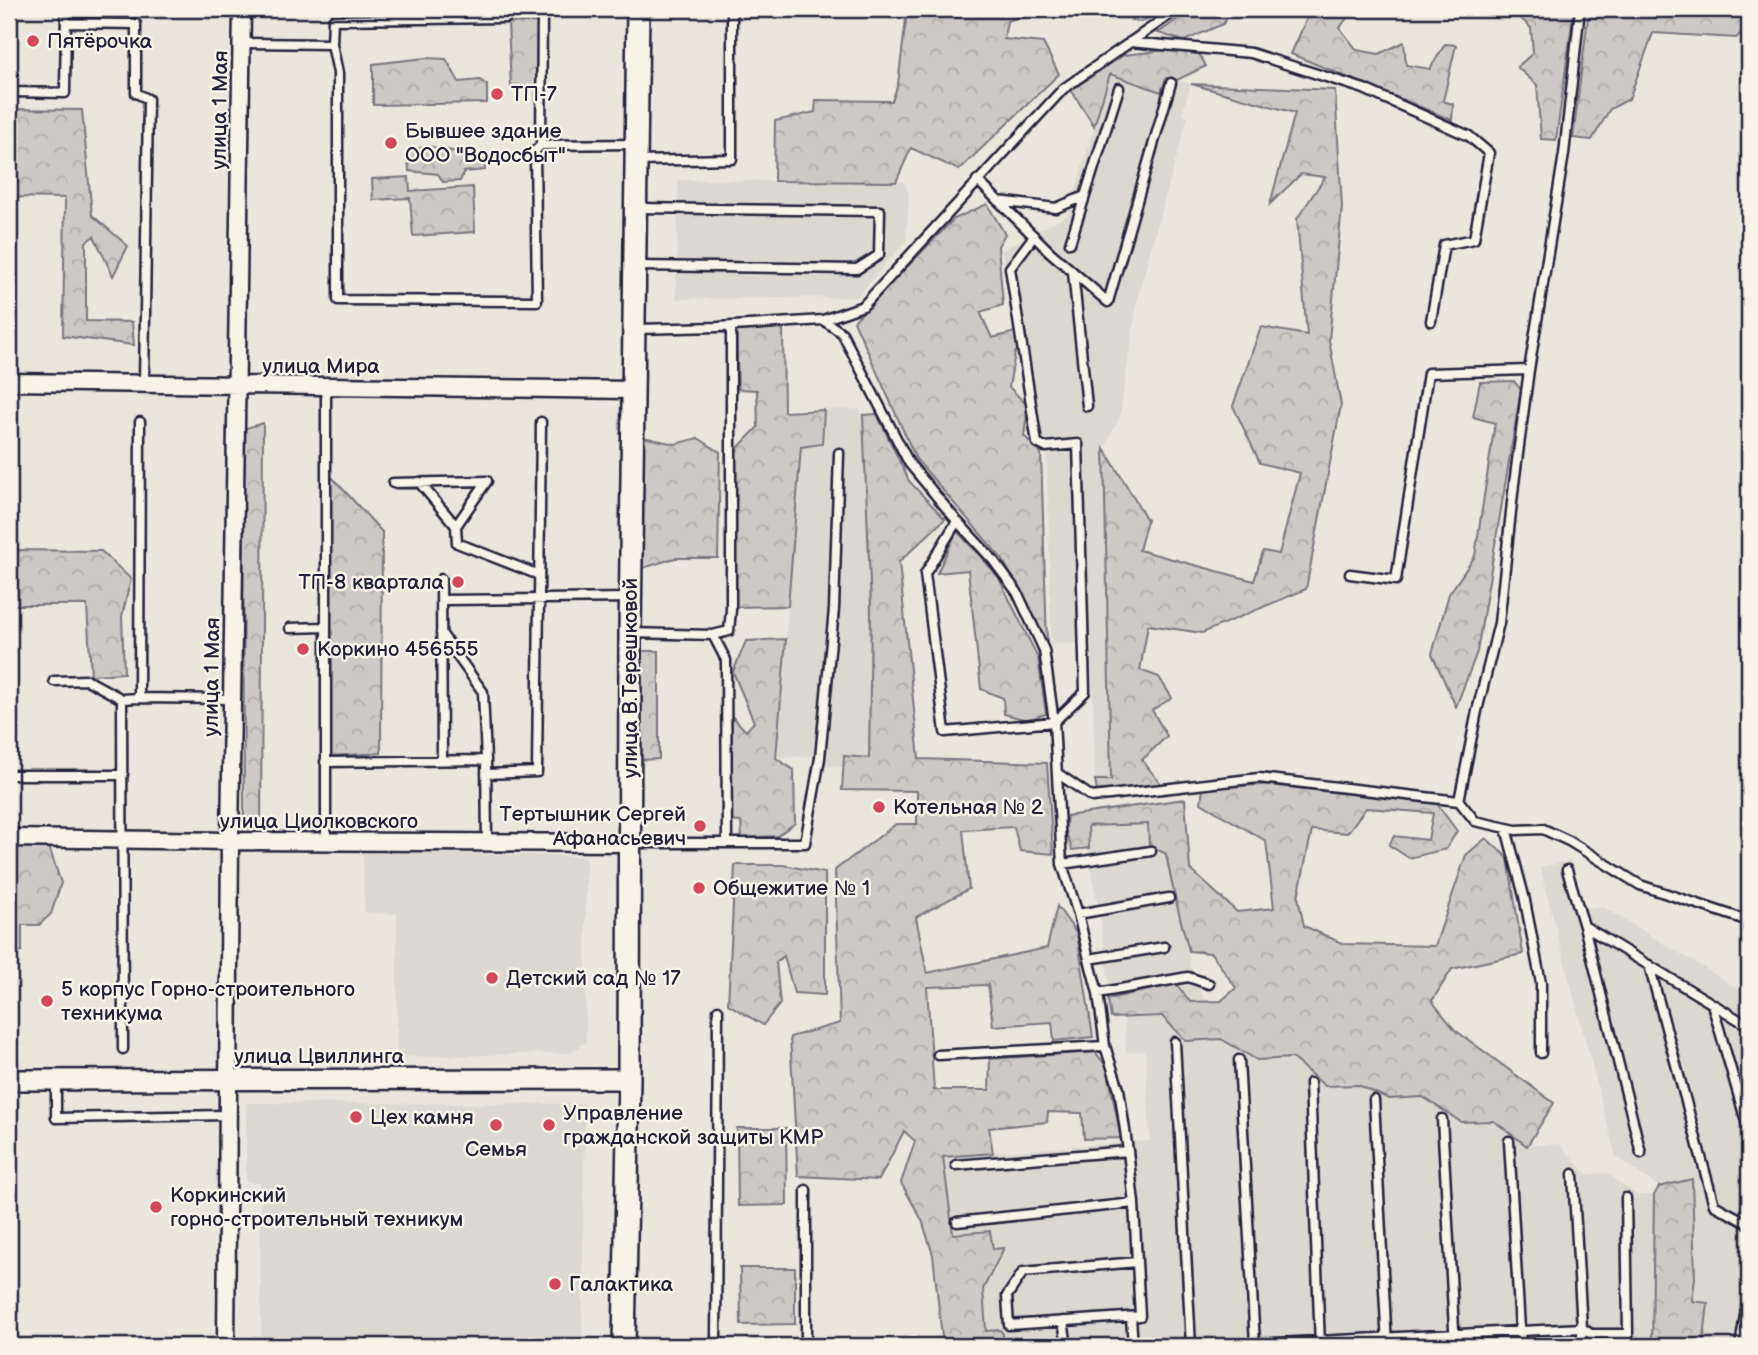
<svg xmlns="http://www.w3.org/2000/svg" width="1758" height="1355" font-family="'Balsamiq Sans',sans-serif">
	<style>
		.built { fill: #dbd8d2 }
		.forest { fill: url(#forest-crowns); stroke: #787680; stroke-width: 2 }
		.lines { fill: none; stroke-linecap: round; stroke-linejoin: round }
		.service-casing { stroke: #22223b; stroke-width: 13 }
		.minor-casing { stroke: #22223b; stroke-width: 21 }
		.tertiary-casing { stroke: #22223b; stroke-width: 24 }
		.secondary-casing { stroke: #22223b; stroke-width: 26 }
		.service { stroke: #f7f3e8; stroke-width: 8 }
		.minor { stroke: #f7f3e8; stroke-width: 16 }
		.tertiary { stroke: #f7f3e8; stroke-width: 19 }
		.secondary { stroke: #f7f3e8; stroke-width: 21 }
		.poi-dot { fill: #d1495b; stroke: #f7f3e8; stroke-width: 2.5 }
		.labels { text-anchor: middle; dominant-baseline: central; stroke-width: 5; stroke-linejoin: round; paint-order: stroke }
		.poi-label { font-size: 21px; fill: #22223b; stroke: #f7f3e8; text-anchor: start }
		.street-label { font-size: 21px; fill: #22223b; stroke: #f7f3e8 }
	</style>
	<defs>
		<pattern id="forest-crowns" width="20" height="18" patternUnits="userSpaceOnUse" patternTransform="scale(1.75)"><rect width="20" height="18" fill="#cdc9c6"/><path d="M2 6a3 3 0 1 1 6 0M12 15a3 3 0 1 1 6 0" fill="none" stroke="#b0acab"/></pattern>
	</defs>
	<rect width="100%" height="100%" fill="#eae6de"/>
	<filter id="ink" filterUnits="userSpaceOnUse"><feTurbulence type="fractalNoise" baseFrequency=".0143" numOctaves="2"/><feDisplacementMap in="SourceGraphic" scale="14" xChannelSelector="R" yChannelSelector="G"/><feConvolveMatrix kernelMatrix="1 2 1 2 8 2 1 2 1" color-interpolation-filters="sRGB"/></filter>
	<g filter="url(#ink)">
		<path class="built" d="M 1021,9 L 1143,9 L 1131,20 L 1023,16 Z
			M 1110,74 L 1162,92 L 1166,77 L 1191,84 L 1182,114 L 1188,116 L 1138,295 L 1120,416 L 1104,449 L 1111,780 L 1095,780 L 1091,643 L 1051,644 L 1047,454 L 1029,438 L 1002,250 L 1068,215 Z
			M 678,180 L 904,182 L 909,193 L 906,241 L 857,297 L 676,299 Z
			M 860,409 L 863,415 L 871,608 L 869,758 L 844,756 L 843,767 L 824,765 L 813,756 L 776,758 L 801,447 L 822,444 L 824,410 Z
			M 1148,824 L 1166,854 L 1191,968 L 1221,1039 L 1257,1060 L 1292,1058 L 1325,1086 L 1357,1085 L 1389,1099 L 1423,1097 L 1461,1122 L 1494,1121 L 1527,1145 L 1559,1144 L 1587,1174 L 1607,1173 L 1636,1195 L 1654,1195 L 1652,1346 L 1004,1346 L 1003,1334 L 986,1332 L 983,1289 L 1003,1248 L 993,1249 L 990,1231 L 953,1235 L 943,1156 L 1150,1141 L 1145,1051 L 1126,1052 L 1124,1018 L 1108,978 L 1100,916 L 1090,867 L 1088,826 Z
			M 363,852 L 586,856 L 586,1042 L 570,1053 L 397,1057 L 397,914 L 364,912 Z
			M 1570,860 L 1585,908 L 1603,907 L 1749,995 L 1749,1346 L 1703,1346 L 1708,1303 L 1692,1301 L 1695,1278 L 1692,1179 L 1659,1187 L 1616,1157 L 1540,868 Z
			M 9,955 L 12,955 L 15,1038 L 9,1038 Z
			M 246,1103 L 585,1104 L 582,1346 L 261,1346 L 260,1183 L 246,1182 Z"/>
		<path class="forest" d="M 897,9 L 1021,9 L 1023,16 L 1007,21 L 1004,39 L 1043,43 L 1059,74 L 959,170 L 911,148 L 896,182 L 774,181 L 775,121 L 815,112 L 816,100 L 892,101 L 898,84 L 907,11 Z
			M 1143,9 L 1164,9 L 1141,22 L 1131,20 Z
			M 1192,9 L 1232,9 L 1223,24 L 1184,41 L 1158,33 Z
			M 1311,9 L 1353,9 L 1340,28 L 1357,50 L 1379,54 L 1404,42 L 1406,65 L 1430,69 L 1445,44 L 1456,45 L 1443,101 L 1453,104 L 1452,120 L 1291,54 Z
			M 1514,9 L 1574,9 L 1556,140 L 1541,139 L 1537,85 L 1517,67 L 1533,53 L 1531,28 L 1514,12 Z
			M 1589,9 L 1749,9 L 1749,26 L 1736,38 L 1653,33 L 1629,99 L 1610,109 L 1592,140 L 1573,138 Z
			M 537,22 L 539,86 L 511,87 L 508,23 Z
			M 1166,50 L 1199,54 L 1206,66 L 1177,80 L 1166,78 L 1161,92 L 1110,74 L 1094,126 L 1071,90 L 1124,55 Z
			M 425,58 L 446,59 L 459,82 L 480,80 L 487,85 L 487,103 L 373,105 L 373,64 Z
			M 1191,84 L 1335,90 L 1342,207 L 1329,340 L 1341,405 L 1306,589 L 1202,633 L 1148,625 L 1140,670 L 1159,677 L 1172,698 L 1152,710 L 1167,736 L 1142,760 L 1161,784 L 1097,791 L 1095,780 L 1111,780 L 1104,448 L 1147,520 L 1139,550 L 1254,581 L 1263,551 L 1279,554 L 1300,473 L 1260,463 L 1233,406 L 1261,327 L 1307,335 L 1297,219 L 1325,177 L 1301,174 L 1270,204 L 1295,113 Z
			M 9,109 L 82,110 L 92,215 L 128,246 L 113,276 L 94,236 L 86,242 L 86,321 L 132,322 L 134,345 L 63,336 L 65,198 L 9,197 Z
			M 427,146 L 467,154 L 484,154 L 485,170 L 464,172 L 460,181 L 443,182 L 438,174 L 409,171 L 408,152 Z
			M 409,177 L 410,191 L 473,187 L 475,232 L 413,236 L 410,198 L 373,200 L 372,179 Z
			M 987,204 L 1005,234 L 998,246 L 1003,305 L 980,312 L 992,338 L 1019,331 L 1027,339 L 1015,353 L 1009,387 L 1028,406 L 1024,436 L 1041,453 L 1047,642 L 1003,560 L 916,459 L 854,321 L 954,219 Z
			M 783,328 L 784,412 L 824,410 L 822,444 L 801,447 L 788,606 L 736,607 L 736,450 L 758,427 L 757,390 L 738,389 L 736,331 Z
			M 1514,381 L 1521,390 L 1477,652 L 1456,707 L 1432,654 L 1449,594 L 1475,556 L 1495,423 L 1473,417 L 1480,382 Z
			M 877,414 L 909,481 L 945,519 L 899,562 L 919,759 L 1047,763 L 1053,854 L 1020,851 L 1014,827 L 963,830 L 969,889 L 916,917 L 927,973 L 1047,948 L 1057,906 L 1077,934 L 1093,1037 L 1054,1041 L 1052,1022 L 993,1026 L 988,985 L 927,987 L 934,1090 L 989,1090 L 990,1059 L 1095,1052 L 1107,1067 L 1121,1138 L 1084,1139 L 1082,1113 L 1048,1112 L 1047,1122 L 989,1128 L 993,1153 L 943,1157 L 953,1234 L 990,1231 L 993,1249 L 1004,1248 L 983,1289 L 986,1331 L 1000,1330 L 1003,1334 L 1004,1346 L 943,1346 L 933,1255 L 922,1220 L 901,1183 L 915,1141 L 904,1131 L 879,1180 L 798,1176 L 790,1037 L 840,1023 L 835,870 L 896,824 L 917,824 L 917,791 L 842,790 L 844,756 L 869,758 L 871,608 L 863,415 Z
			M 263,423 L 261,835 L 244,835 L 243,429 Z
			M 638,436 L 675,444 L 698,438 L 720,452 L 718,558 L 675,558 L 637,570 Z
			M 331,476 L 382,532 L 381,753 L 330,756 Z
			M 957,531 L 998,576 L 1038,658 L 1046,714 L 1027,720 L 1004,714 L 1003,698 L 981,689 L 968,570 L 937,573 Z
			M 9,550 L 101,551 L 131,579 L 122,616 L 124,673 L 91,675 L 87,605 L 9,605 Z
			M 786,639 L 776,758 L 794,770 L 795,823 L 777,836 L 742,838 L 741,822 L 730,821 L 729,713 L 746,731 L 754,722 L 733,672 L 746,641 Z
			M 635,651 L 659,651 L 659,759 L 635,760 Z
			M 1281,784 L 1437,804 L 1457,831 L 1446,849 L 1409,858 L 1389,845 L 1394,836 L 1428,840 L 1433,813 L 1366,808 L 1347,833 L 1312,830 L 1298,897 L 1304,926 L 1344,944 L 1435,946 L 1466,855 L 1486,838 L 1508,858 L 1523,954 L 1452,969 L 1432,1001 L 1455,1030 L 1554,1103 L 1527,1146 L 1494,1121 L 1461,1122 L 1423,1097 L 1389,1099 L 1358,1085 L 1325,1086 L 1292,1058 L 1257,1060 L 1221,1039 L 1186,1041 L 1162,1016 L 1111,1018 L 1108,999 L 1176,984 L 1190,1002 L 1221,1001 L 1236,988 L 1211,953 L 1189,951 C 1180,919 1172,887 1166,854 L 1149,845 L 1148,824 L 1088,826 L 1089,848 L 1072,850 L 1065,830 L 1067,816 L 1185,799 L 1190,869 L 1237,912 L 1274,908 L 1266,841 L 1201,803 L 1203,788 Z
			M 9,843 L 48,844 L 61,883 L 51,914 L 39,925 L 22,925 L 22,951 L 9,955 L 9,906 L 15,904 Z
			M 735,865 L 783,865 L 825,873 L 825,995 L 794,993 L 784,956 L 776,962 L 780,1004 L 763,1025 L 728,1004 Z
			M 737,1128 L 786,1128 L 787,1205 L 738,1206 Z
			M 1692,1179 L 1695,1278 L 1692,1301 L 1708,1303 L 1703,1346 L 1652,1346 L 1654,1195 L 1659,1187 Z
			M 740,1268 L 795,1268 L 795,1324 L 741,1325 Z"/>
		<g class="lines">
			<defs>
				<path id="service" d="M 542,9 L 541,145 L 636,144
					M 66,23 L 136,24 L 136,93 L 148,99 L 144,385
					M 1130,42 L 1251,53 L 1364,89 L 1469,136 L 1489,153 L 1474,239 L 1444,245 L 1431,321
					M 242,43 L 332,44 L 333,20 L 506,18
					M 332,44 L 338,73 L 338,300 L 537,301 L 535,151 L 541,145
					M 9,92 L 65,93 L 66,9
					M 636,161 L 732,159 L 732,9
					M 977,180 L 1050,252 L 1108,302 L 1171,83
					M 998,201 L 1056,208 L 1085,196 L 1119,88
					M 1034,236 L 1010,268 L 1037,443 L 1045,447 L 1078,444 L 1085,692 L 1054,722 L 1062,864 L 1151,851
					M 1070,243 L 1085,196
					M 636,266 L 857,269 L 879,255 L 880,211 L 636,208
					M 1073,272 L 1087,406
					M 823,320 L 863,306 L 1063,89 L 1178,9
					M 637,329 L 718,327 L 823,320 L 842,333 L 909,463 L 957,521 L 925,574 L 945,732 L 1054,722 L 1044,650 L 1017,592 L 993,560 L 957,521
					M 326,387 L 326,842
					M 140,422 L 139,698 L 232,699
					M 419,482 L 456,526
					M 393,483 L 487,481 L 456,526 L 457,543 L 539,575
					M 1350,574 L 1396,580 L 1428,373 L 1529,370
					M 441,579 L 442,760
					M 441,600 L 631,598
					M 290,628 L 325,627
					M 441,633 L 483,692 L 486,760
					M 630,633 L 713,635 L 726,660 L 727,843
					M 713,635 L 729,631 L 731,610 L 731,327
					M 54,681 L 87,680 L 122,699
					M 325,762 L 486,760 L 487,842
					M 1057,773 L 1092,797 L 1259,778 L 1459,801 L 1475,821 L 1516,830 L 1543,829 L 1569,841 L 1640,885 L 1749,921
					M 486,774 L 537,772 L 541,422
					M 9,775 L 123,775
					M 1459,801 L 1477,711 L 1499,623 L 1514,484 L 1529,370 L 1564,154 L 1580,9
					M 1506,828 L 1524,896 L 1541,983 L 1541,1053
					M 632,843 L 805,843 L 820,758 L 834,609 L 839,453
					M 1062,864 L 1078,914 L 1169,898
					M 1567,870 L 1584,926 L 1749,1026
					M 1078,914 L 1089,959 L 1164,947
					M 1584,926 L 1641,1153
					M 1089,959 L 1098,993 L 1188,977 L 1209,984
					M 1649,965 L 1714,1205 L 1749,1224
					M 1712,1004 L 1749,1132
					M 1175,1042 L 1191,1346
					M 123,1049 L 122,699 L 139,698
					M 938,1055 L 1105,1046 L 1098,993
					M 1239,1060 L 1255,1344 L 1582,1328 L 1573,1174
					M 56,1080 L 56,1118 L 228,1115
					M 1310,1083 L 1320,1346
					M 1374,1100 L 1387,1346
					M 1442,1119 L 1455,1346
					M 1509,1141 L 1521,1346
					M 956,1165 L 1128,1151 L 1119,1089 L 1105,1046
					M 806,1190 L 806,1346
					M 1134,1203 L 1137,1262 L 1023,1272 L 1007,1296 L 1009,1325 L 1140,1316 L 1137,1262
					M 957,1222 L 1134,1203 L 1128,1151
					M 1131,1317 L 1133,1346
					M 1063,1321 L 1067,1346
					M 716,1346 L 718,1010
					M 1192,1346 L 1255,1344 L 1255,1346
					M 1582,1346 L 1582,1328 L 1591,1334 L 1628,1334 L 1626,1198
					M 1628,1346 L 1628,1334
					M 1740,1346 L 1749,1290"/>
				<path id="minor" d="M 9,382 L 632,390
					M 9,838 L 230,841 L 629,843
					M 226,1346 L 230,841 L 242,9"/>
				<path id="tertiary" d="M 9,1080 L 629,1079"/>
				<path id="secondary" d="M 624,1346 L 629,1079 L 630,633 L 638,9"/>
			</defs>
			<use href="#service" class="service-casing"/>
			<use href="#minor" class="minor-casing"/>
			<use href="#tertiary" class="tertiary-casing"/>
			<use href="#secondary" class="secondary-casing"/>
			<use href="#service" class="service"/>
			<use href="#minor" class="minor"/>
			<use href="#tertiary" class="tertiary"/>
			<use href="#secondary" class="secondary"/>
		</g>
	</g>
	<g class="poi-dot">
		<circle cx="33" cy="41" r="7"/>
		<circle cx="497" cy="94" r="7"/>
		<circle cx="391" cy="143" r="7"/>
		<circle cx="458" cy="582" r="7"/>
		<circle cx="303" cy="649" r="7"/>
		<circle cx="879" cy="807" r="7"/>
		<circle cx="700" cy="826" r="7"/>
		<circle cx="699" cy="888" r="7"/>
		<circle cx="492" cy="978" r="7"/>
		<circle cx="47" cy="1001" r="7"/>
		<circle cx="356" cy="1117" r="7"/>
		<circle cx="496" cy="1125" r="7"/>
		<circle cx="549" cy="1125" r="7"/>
		<circle cx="156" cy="1207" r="7"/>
		<circle cx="555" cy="1284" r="7"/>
	</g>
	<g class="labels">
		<g class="poi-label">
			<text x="47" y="41">Пятёрочка</text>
			<text x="511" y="94">ТП-7</text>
			<text x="405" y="131">Бывшее здание<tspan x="405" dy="24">ООО "Водосбыт"</tspan></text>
			<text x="444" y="582" text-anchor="end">ТП-8 квартала</text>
			<text x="317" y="649">Коркино 456555</text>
			<text x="893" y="807">Котельная № 2</text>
			<text x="686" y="814" text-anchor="end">Тертышник Сергей<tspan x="686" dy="24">Афанасьевич</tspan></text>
			<text x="713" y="888">Общежитие № 1</text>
			<text x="506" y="978">Детский сад № 17</text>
			<text x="61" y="989">5 корпус Горно-строительного<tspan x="61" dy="24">техникума</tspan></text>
			<text x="563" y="1113">Управление<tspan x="563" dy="24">гражданской защиты КМР</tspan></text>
			<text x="370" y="1117">Цех камня</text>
			<text x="496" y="1149" text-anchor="middle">Семья</text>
			<text x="170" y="1195">Коркинский<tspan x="170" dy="24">горно-строительный техникум</tspan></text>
			<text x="569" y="1284">Галактика</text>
		</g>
		<g class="street-label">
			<text transform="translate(220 110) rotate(-89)">улица 1 Мая</text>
			<text x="321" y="366">улица Мира</text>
			<text transform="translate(212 677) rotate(-89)">улица 1 Мая</text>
			<text transform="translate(630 678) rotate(-90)">улица В.Терешковой</text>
			<text x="319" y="821">улица Циолковского</text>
			<text x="319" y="1056">улица Цвиллинга</text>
		</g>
	</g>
	<rect width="1758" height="1355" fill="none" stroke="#f7f3e8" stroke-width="35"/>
	<rect x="18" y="18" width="1723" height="1320" fill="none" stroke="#22223b" stroke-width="2.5" filter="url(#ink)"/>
</svg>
